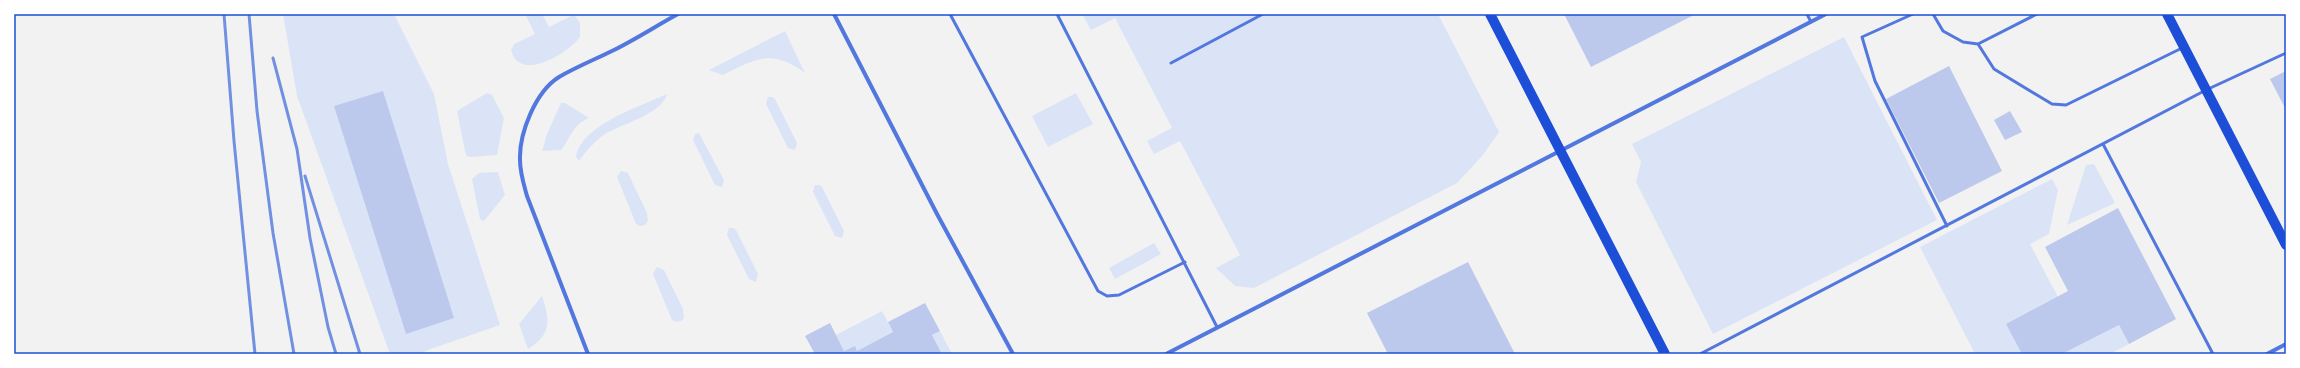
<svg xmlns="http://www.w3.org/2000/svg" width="2300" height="368" font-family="Figtree,sans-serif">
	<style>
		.green { fill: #dbe4f7 }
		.building { fill: #bdc9ec }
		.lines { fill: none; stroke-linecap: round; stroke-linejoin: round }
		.service { stroke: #5277de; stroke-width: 3 }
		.minor { stroke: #5277de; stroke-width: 4 }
		.primary { stroke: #1d4ed8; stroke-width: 10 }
		.rail { stroke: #7290e2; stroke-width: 3 }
		.neatline { fill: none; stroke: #1d4ed8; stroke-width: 1.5 }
	</style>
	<rect width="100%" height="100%" fill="#f2f2f2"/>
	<path class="green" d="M 283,14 L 394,14 L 434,94 L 448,164 L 500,325 L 425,351 L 425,354 L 390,354 L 297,96 Z
		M 525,14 L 542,14 L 549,27 L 571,16 L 575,16 L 580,23 L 580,37 C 568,54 519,83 511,50 L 514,44 L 535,34 Z
		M 1082,14 L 1438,14 L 1499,132 L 1483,155 L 1457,183 L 1254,288 L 1235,286 L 1216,268 L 1240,255 L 1180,141 L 1154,154 L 1147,141 L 1172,128 L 1115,18 L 1091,30 Z
		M 785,31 L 805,73 C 772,49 756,58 723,75 L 709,70 Z
		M 1844,37 L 1937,220 L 1713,334 L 1636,182 L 1641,162 L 1632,144 Z
		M 487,93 L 492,95 L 504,118 L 497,155 L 471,157 L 467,156 L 465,151 L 457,111 Z
		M 1076,93 L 1093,124 L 1048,147 L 1032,116 Z
		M 667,94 C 662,114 622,124 605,134 C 594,142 587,150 579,161 L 576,157 C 581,125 641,106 667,94 Z
		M 768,97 L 772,97 L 775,99 L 797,143 L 795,150 L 788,148 L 766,104 Z
		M 561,103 L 565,103 L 589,118 C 573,124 570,139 561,150 L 542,151 L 547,134 Z
		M 699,133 L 724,180 L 722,187 L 715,185 L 693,140 L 695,134 Z
		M 2094,164 L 2115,203 L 2067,225 L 2086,165 Z
		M 621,171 L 628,173 L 647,213 L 648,221 L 645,225 L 640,226 L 636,224 L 617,177 Z
		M 498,172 L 505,195 L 484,221 L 480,219 L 472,179 L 479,173 Z
		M 2052,179 L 2058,190 L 2049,234 L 2030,244 L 2058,297 L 2022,354 L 1975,354 L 1920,247 Z
		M 815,185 L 819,185 L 822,187 L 844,231 L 842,238 L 835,236 L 813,192 Z
		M 729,228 L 733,228 L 736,230 L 758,274 L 756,282 L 749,279 L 727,235 Z
		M 1154,243 L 1161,254 L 1115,279 L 1109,268 Z
		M 657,267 L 664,270 L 683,309 L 684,318 L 681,321 L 676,322 L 672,320 L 653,274 Z
		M 542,296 C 550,320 552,334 528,349 L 519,324 Z
		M 882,311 L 893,332 L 857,351 L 855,346 L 844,351 L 836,335 Z
		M 2119,325 L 2129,344 L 2110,354 L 2062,354 Z
		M 940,331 L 952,354 L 942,354 L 932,335 Z"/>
	<path class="building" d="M 1564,14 L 1696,14 L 1591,67 Z
		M 1949,66 L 2002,171 L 1939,203 L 1886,99 Z
		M 2286,71 L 2286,110 L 2270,79 Z
		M 383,91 L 454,318 L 406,334 L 334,106 Z
		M 2010,111 L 2022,132 L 2005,140 L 1994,120 Z
		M 2118,208 L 2176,319 L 2129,344 L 2119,325 L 2062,354 L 2022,354 L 2006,324 L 2068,291 L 2045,247 Z
		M 1468,262 L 1515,354 L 1388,354 L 1367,313 Z
		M 925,303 L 940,331 L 932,335 L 942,354 L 815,354 L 805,336 L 830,323 L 844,351 L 855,346 L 857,351 L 893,332 L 888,322 Z"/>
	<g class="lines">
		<path class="service" d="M 950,14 L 1098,291 L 1107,296 L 1119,295 L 1185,262
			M 1057,14 L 1217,327
			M 1807,14 L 1811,22
			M 1913,14 L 1862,37 L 1875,81 L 1947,226
			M 1933,14 L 1943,31 L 1963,42 L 1978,44
			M 2037,14 L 1978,44 L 1994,69 L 2052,104 L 2066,105 L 2182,48
			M 1171,63 L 1263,14
			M 2103,144 L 2213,354
			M 1700,354 L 2206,90 L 2286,53"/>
		<path class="minor" d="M 834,14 L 937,214 L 1013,354
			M 588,354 L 527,196 C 524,185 520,173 520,160 C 519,134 535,92 559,77 C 576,67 596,59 614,50 C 636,39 656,26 678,14
			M 1166,354 L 1826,14
			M 2267,354 L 2286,344"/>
		<path class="primary" d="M 1490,14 L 1665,354
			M 2167,14 L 2286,245"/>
		<path class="rail" d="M 224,14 L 234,141 L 255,354
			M 249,14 L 257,111 L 273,233 L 294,354
			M 273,58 L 297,149 L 310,238 L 328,327 L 336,354
			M 305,176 L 360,354"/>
	</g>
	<rect width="2300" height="368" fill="none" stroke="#ffffff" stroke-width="30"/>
	<rect x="15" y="15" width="2270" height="338" class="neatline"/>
</svg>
